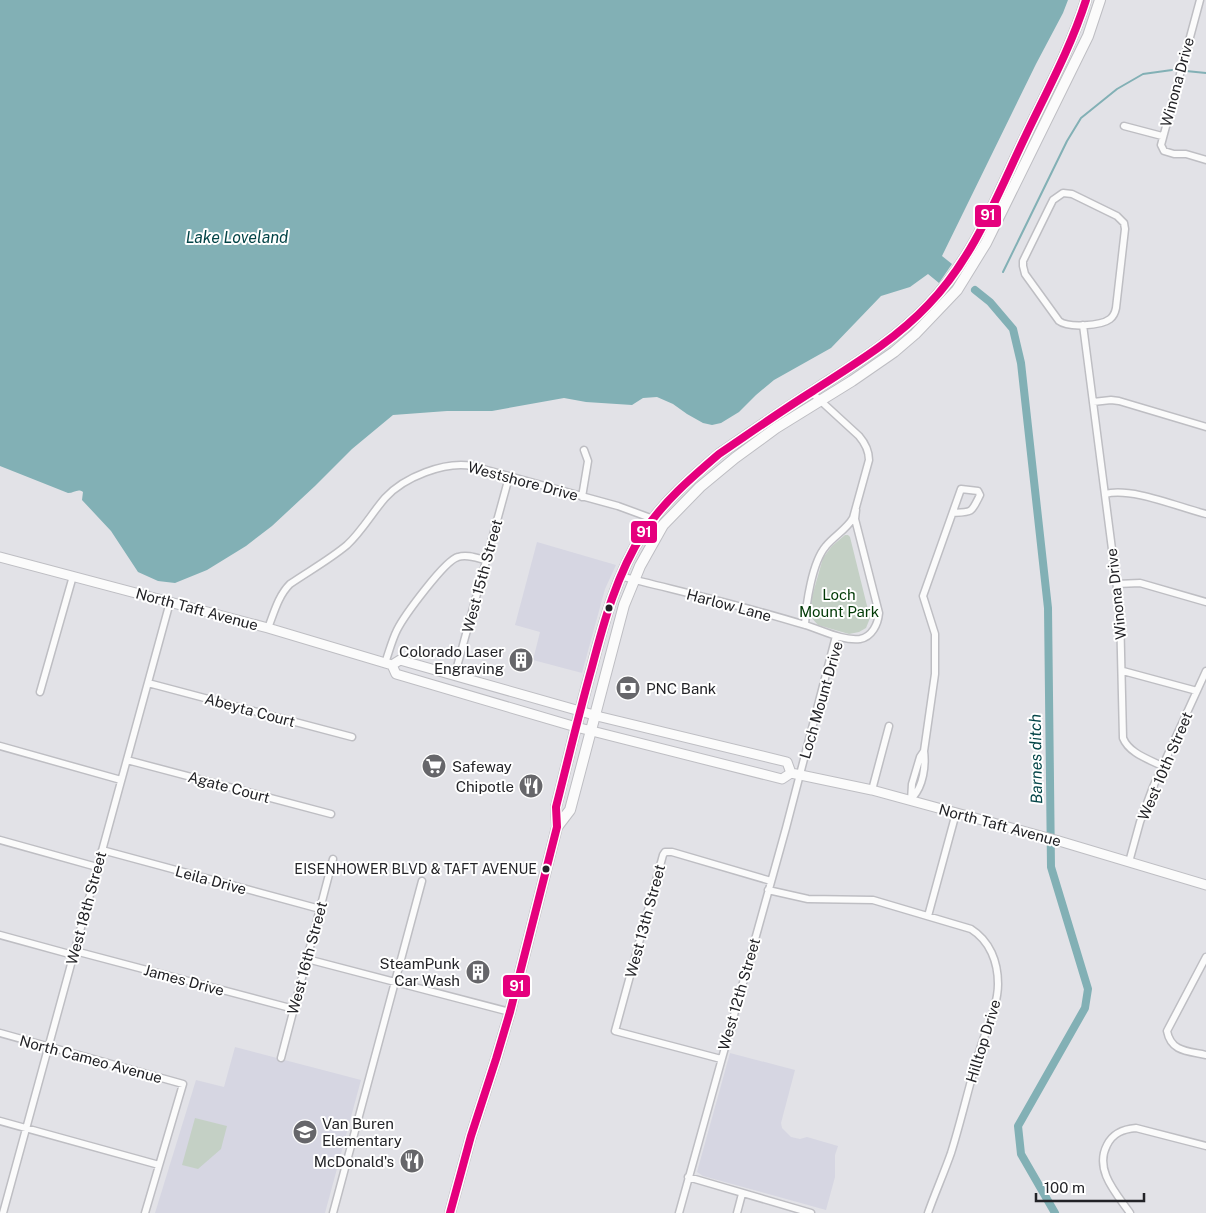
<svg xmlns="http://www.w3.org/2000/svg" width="1206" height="1213" font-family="'Public Sans',sans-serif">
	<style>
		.built { fill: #d6d6e2 }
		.green { fill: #c4d0c5 }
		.water { fill: #82b0b5 }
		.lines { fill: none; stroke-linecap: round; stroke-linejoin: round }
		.stream { stroke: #82b0b5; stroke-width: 2 }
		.canal { stroke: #82b0b5; stroke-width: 8 }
		.minor-casing { stroke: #bebec3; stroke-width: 9 }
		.secondary-casing { stroke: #bebec3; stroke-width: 11 }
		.trunk-casing { stroke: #bebec3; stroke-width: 12 }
		.minor { stroke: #fbfbfb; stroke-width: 6 }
		.secondary { stroke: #fbfbfb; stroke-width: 9 }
		.trunk { stroke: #fbfbfb; stroke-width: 10 }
		.bus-1-casing { stroke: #fff; stroke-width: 11 }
		.bus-1 { stroke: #e5007d; stroke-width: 8 }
		.bus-dot { fill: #232327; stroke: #fff; stroke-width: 2 }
		.labels { text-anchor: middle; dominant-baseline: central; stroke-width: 4; stroke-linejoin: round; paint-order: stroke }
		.bus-label { font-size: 14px; fill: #232327; stroke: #fff; text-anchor: end }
		.street-label { font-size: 15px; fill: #232327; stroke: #fff }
		.park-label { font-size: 15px; fill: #013905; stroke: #fff }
		.poi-label { font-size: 15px; fill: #232327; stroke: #fff; text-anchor: end }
		.water-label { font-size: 16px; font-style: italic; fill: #034447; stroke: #fff }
		.line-badge { stroke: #fff; stroke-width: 2 }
		.badge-label { font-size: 14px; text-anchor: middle; font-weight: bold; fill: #fff }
	</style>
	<rect width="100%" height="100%" fill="#e2e2e7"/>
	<path class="built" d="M 537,542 L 616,565 L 605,589 L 582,673 L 533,660 L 540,632 L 515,625 Z
		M 235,1047 L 361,1080 L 325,1213 L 155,1213 L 196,1080 L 224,1087 Z
		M 730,1053 L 795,1070 L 781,1123 L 782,1128 L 791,1137 L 800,1139 L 807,1137 L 838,1146 L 835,1155 L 835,1177 L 826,1210 L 703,1176 L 697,1172 Z"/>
	<path class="green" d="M 845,535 L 848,535 L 850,537 L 870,618 L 866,628 L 859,632 L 849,634 L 818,625 L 809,615 L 809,607 L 823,558 L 832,546 Z
		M 195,1118 L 227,1126 L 221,1149 L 198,1169 L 182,1165 Z"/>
	<path class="water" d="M 0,0 L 1068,0 L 1063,13 L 1036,64 L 942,256 L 952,264 L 939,283 L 928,274 L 910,287 L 881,296 L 831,348 L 774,380 L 756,395 L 739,412 L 721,423 L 712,425 L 703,423 L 687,414 L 673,404 L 657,397 L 643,398 L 632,405 L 586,402 L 564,398 L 492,411 L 447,411 L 393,415 L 352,449 L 315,486 L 272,526 L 246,546 L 207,570 L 175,583 L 158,581 L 138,572 L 111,531 L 82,500 L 83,492 C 78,488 74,493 68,493 L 0,466 Z"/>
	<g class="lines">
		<path class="stream" d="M 1186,71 L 1206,73
			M 1003,272 L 1067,141 L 1081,118 L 1117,89 L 1143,74 L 1172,70"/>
		<path class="canal" d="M 975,290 L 990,302 L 1013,329 L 1021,363 L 1048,608 L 1051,867 L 1088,989 L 1085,1008 L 1018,1126 L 1021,1154 L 1055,1213"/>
		<defs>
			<path id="minor" d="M 1200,0 L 1161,145 L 1164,151 L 1174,154 L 1186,154 L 1206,160
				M 1124,126 L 1162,136
				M 1063,193 L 1072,194 L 1117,216 L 1124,223 L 1125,229 L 1116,308 C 1115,313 1114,316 1110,319 C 1101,326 1068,328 1059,321 L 1025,274 L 1023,266 L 1023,261 L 1049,208 L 1053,200 Z
				M 1083,325 L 1120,611 L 1123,738 C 1129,753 1148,759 1162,766
				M 1093,402 L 1111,400 L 1119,401 L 1206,427
				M 1105,494 C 1132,487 1178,507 1206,514
				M 582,497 L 588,461 L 584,450
				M 620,576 C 682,592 744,606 805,625 C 822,630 842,641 860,639 C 872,637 878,624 879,613 L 855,519 L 856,510
				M 1117,584 L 1140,583 L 1206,602
				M 805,625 C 806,604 812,562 826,546 C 834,536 847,529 853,518 L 869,460 C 869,451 865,443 859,436 L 811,392
				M 268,628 C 274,613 278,596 290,584 C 309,571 329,560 347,545 C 362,531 372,513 385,498 C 404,477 445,461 472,466 L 618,506 L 656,520
				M 385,663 C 389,652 392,640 397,630 C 404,616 445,560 458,557 C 467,554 477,558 485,560
				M 1123,671 L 1197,691
				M 455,674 L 509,477
				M 148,683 L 352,737
				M 40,692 L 73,576
				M 0,746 L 121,780
				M 924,751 L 935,674 L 935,634 L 923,596 L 961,489 L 978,491 L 980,495 C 971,513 973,512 953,513
				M 127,760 L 331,814
				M 872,790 L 889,726
				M 911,801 L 912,784 L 920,757 L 924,751 C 926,766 923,786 913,797
				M 0,840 L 97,867
				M 102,850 L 320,909
				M 1129,862 L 1140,822 L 1153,787 L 1206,671
				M 768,890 L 808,899 L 873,900 L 971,929 C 990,941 998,962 998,984 C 998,1005 987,1027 981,1046 C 970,1081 962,1118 951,1153 C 944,1173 935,1193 928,1213
				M 928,916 L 956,813
				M 0,935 L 73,955
				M 75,951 L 294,1009
				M 1206,957 L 1167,1031 C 1171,1052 1188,1051 1206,1055
				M 307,959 L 510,1012
				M 0,1033 L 183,1084 L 145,1213
				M 281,1058 L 333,859
				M 721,1059 L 615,1031 L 663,855 L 665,852 L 672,852 L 771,881
				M 0,1121 L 159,1165
				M 688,1177 L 811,1213
				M 3,1213 L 170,602
				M 333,1213 L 422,881
				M 679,1213 L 786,828 L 836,636
				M 737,1213 L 742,1194
				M 1130,1213 C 1116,1193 1094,1170 1107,1145 C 1113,1133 1123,1129 1136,1128 L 1206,1146"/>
			<path id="secondary" d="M 0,557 L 268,628 L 392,665 L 400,660 L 601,717 L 787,762 L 791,773
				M 392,665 L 396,674 L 576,727 L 782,779 L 791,773 L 872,790 L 1059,841 L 1206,885"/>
			<path id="trunk" d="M 557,827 L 570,810 L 624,605 L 640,566 L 663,525 L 700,487 L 735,458 L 776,428 L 852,381 L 894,352 L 915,334 L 957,290 L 986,243 L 1088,36 L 1100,0
				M 450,1213 L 471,1136 L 496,1059 L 510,1012 L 557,827 L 556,807 C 568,760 579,713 592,667 C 604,621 617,574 643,533 C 663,502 691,478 719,454 C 750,433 781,411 813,391 C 853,365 895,340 928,305 C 974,258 998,193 1026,135 C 1047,91 1071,47 1086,0"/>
		</defs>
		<use href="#minor" class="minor-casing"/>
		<use href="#secondary" class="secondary-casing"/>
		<use href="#trunk" class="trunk-casing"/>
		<use href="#minor" class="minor"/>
		<use href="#secondary" class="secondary"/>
		<use href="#trunk" class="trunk"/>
		<defs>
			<path id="bus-1" d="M 450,1213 L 471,1136 L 496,1059 L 510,1012 L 557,827 L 556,807 C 568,760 579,713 592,667 C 604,621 617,574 643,533 C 663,502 691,478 719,454 C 750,433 781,411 813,391 C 853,365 895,340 928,305 C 974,258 998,193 1026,135 C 1047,91 1071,47 1086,0"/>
		</defs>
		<use href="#bus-1" class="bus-1-casing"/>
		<use href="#bus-1" class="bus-1"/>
	</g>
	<defs>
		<symbol id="building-disc" viewBox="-11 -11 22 22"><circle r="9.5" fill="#66666a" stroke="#fff"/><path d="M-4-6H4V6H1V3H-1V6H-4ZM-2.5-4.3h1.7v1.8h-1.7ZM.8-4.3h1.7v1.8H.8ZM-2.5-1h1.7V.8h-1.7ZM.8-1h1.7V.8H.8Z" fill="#fff"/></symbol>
		<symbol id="bank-disc" viewBox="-11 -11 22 22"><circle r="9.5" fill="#66666a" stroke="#fff"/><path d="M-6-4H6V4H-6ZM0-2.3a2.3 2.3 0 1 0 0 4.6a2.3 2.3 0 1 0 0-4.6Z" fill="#fff"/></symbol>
		<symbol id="supermarket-disc" viewBox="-11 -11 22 22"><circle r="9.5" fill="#66666a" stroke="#fff"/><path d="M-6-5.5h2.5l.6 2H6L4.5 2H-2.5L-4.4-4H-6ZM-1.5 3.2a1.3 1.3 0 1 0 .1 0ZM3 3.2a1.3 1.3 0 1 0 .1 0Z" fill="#fff"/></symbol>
		<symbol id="restaurant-disc" viewBox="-11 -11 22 22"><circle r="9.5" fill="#66666a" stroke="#fff"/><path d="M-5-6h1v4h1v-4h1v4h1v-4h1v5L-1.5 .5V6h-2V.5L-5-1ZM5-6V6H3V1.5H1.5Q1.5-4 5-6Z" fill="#fff"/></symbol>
		<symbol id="school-disc" viewBox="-11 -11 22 22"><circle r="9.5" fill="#66666a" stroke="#fff"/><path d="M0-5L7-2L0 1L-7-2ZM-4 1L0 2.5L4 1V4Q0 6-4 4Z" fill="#fff"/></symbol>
	</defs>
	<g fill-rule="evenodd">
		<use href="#building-disc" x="507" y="646" width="28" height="28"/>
		<use href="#bank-disc" x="614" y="674" width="28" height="28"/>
		<use href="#supermarket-disc" x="420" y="752" width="28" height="28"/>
		<use href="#restaurant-disc" x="517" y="772" width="28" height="28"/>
		<use href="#building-disc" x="464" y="958" width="28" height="28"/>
		<use href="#school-disc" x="291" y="1118" width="28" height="28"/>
		<use href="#restaurant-disc" x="398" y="1147" width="28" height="28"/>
	</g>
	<g class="bus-dot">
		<circle cx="609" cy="608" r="4.5"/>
		<circle cx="546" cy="869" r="4.5"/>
	</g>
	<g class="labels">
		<g class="bus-label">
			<text x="537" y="869">EISENHOWER BLVD &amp; TAFT AVENUE</text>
		</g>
		<g class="street-label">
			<text transform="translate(1177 82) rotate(-75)">Winona Drive</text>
			<text transform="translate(523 481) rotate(15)">Westshore Drive</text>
			<text transform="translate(482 576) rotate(-75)">West 15th Street</text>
			<text transform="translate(1116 594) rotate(-96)">Winona Drive</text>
			<text transform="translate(729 605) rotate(15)">Harlow Lane</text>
			<text transform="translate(197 609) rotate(15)">North Taft Avenue</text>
			<text transform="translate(821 700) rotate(-74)">Loch Mount Drive</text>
			<text transform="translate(250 710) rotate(15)">Abeyta Court</text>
			<text transform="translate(1165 766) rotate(-67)">West 10th Street</text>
			<text transform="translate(229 787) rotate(15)">Agate Court</text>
			<text transform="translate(1000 825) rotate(15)">North Taft Avenue</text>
			<text transform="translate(211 880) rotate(15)">Leila Drive</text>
			<text transform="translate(86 908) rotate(-75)">West 18th Street</text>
			<text transform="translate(645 921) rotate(-75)">West 13th Street</text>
			<text transform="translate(307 958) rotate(-75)">West 16th Street</text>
			<text transform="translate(184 980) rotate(15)">James Drive</text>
			<text transform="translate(739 994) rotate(-74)">West 12th Street</text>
			<text transform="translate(983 1041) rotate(-73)">Hilltop Drive</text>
			<text transform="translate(91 1059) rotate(15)">North Cameo Avenue</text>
		</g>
		<g class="park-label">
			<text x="839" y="594">Loch<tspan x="839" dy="17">Mount Park</tspan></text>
		</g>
		<g class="poi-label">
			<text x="504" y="651">Colorado Laser<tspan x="504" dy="17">Engraving</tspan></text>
			<text x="646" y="688" text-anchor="start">PNC Bank</text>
			<text x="452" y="766" text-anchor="start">Safeway</text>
			<text x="514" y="786">Chipotle</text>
			<text x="460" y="963">SteamPunk<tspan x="460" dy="17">Car Wash</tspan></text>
			<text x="322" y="1123" text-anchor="start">Van Buren<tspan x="322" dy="17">Elementary</tspan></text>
			<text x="394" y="1161">McDonald's</text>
		</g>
		<g class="water-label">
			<text x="237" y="237">Lake Loveland</text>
			<text transform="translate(1036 759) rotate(-91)">Barnes ditch</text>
		</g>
	</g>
	<g class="line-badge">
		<rect x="974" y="204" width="28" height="24" rx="5" fill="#e5007d"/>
		<rect x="630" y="520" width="28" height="24" rx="5" fill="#e5007d"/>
		<rect x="502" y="974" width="29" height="24" rx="5" fill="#e5007d"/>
	</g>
	<g class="badge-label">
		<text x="988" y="220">91</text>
		<text x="644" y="537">91</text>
		<text x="517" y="991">91</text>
	</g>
	<path d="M1036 1193v8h108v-8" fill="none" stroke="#232327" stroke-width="2.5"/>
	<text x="1044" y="1193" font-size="15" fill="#232327" stroke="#ffffff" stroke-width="4" paint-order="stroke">100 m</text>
</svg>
